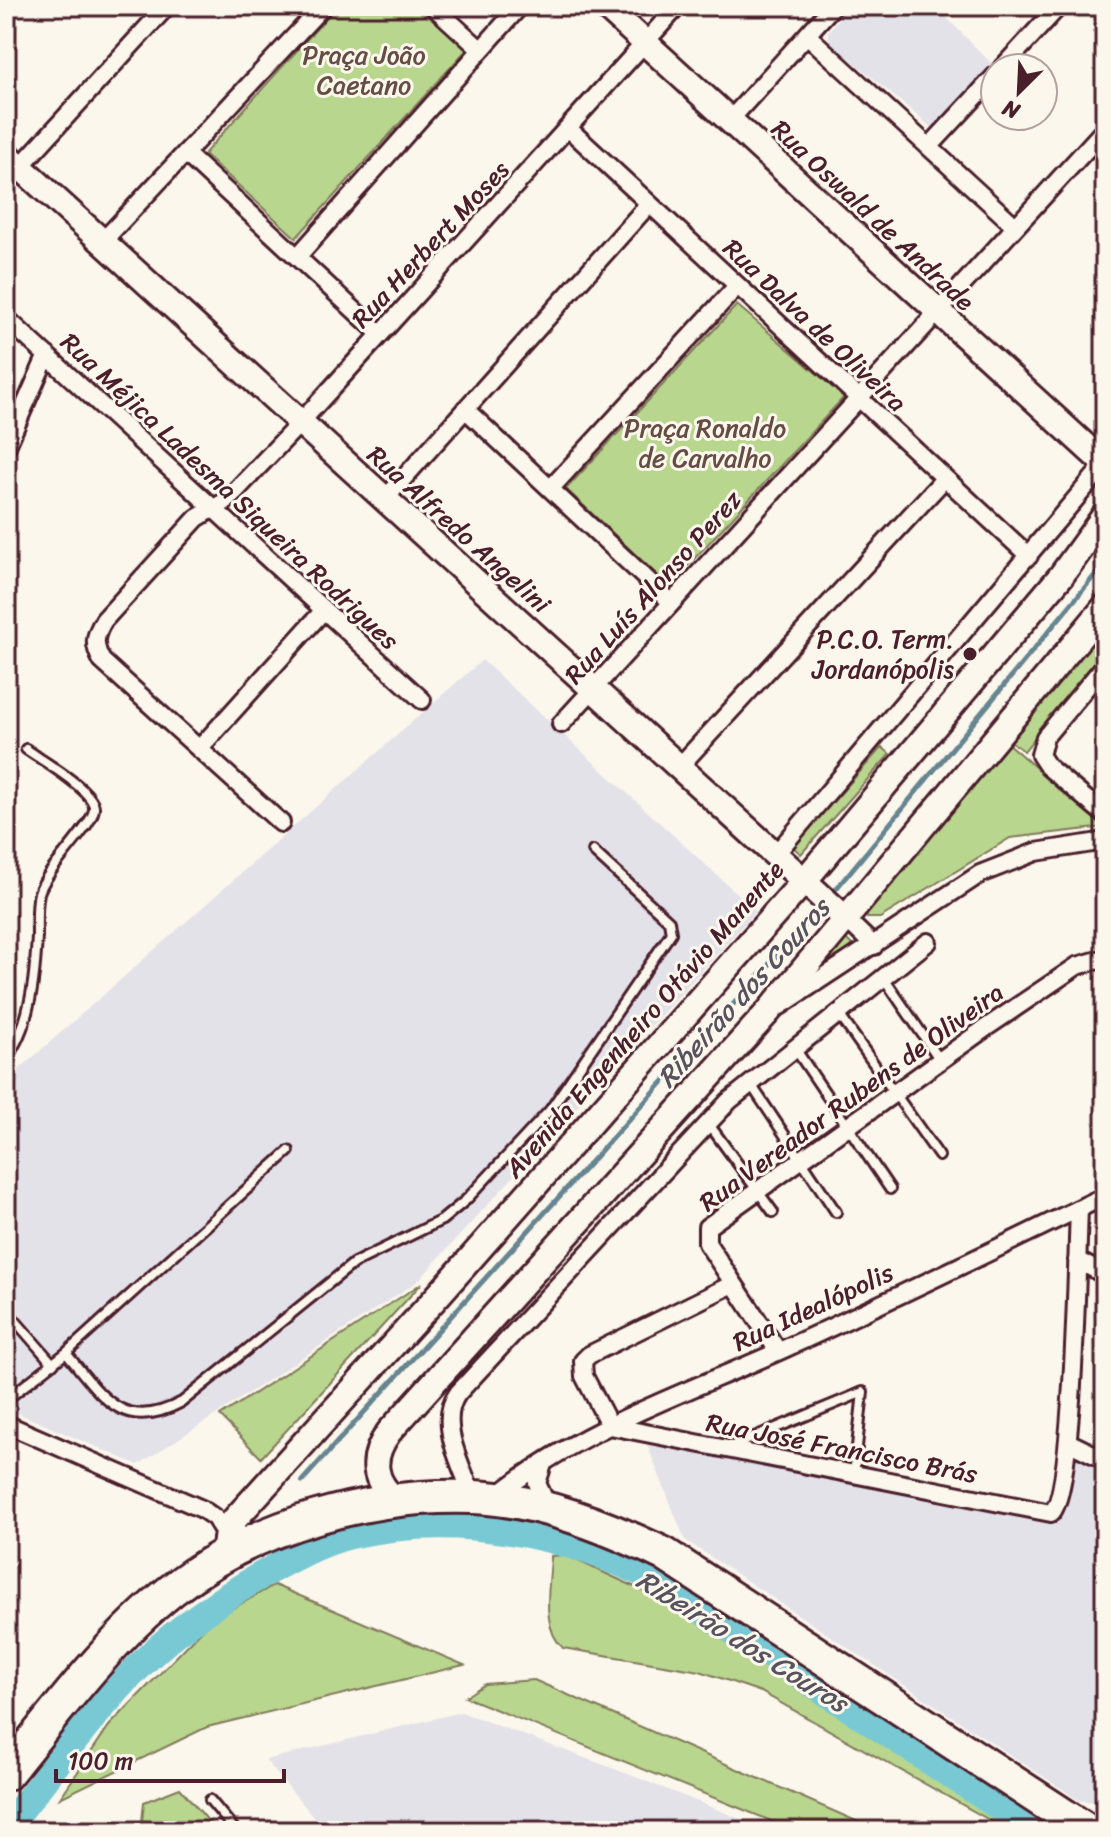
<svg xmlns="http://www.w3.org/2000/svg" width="1111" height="1837" font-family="Sriracha,sans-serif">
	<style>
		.built { fill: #e4e2e9 }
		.green { fill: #b9d68e; stroke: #827a5c; stroke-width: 2 }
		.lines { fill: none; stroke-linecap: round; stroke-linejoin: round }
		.stream { stroke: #668591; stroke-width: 5 }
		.river { stroke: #79c9d5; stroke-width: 28 }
		.lane-casing { stroke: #4a1f2b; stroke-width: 14 }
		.street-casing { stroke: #4a1f2b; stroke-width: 22 }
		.secondary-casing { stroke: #4a1f2b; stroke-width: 30 }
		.highway-casing { stroke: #4a1f2b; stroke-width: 38 }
		.lane { stroke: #fbf7ec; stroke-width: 8 }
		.street { stroke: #fbf7ec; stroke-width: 16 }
		.secondary { stroke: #fbf7ec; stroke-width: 24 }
		.highway { stroke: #fbf7ec; stroke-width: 32 }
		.poi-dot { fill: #4a1f2b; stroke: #fbf7ec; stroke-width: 3 }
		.labels { text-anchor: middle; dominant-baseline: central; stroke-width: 6; stroke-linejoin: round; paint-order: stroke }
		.park-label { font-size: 26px; fill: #664d44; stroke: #fbf7ec }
		.street-label { font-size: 26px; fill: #4a1f2b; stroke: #fbf7ec }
		.poi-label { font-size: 26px; fill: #4a1f2b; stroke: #fbf7ec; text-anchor: end }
		.water-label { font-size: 28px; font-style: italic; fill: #58525e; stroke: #fbf7ec }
	</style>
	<rect width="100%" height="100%" fill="#fbf7ec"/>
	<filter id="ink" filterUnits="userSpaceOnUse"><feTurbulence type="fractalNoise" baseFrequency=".0125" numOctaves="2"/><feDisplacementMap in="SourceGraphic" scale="16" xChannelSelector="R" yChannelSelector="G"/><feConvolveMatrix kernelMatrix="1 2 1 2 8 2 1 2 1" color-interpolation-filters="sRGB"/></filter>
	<g filter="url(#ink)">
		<path class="built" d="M 848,6 L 935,6 L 993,65 L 945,122 L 932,128 L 830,42 L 828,32 Z
			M 482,660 L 756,911 L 418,1281 L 220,1412 L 138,1465 L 6,1408 L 6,1081 Z
			M 644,1437 L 1051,1520 L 1058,1519 L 1066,1511 L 1074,1449 L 1105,1465 L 1105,1802 L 1080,1801 L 685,1540 Z
			M 461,1712 L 628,1774 L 771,1831 L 326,1831 L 265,1760 Z"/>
		<path class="green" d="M 337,6 L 419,6 L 468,48 L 296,238 L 204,154 Z
			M 737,305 L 844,397 L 669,586 L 566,489 Z
			M 1105,620 L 1105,649 L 1024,751 L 1009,740 Z
			M 1007,743 L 1105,827 L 1010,838 L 880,918 L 867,918 L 865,908 Z
			M 882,747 L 890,754 L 801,854 L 793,847 Z
			M 843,936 L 854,947 L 810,975 Z
			M 422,1283 L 261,1458 L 220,1416 Z
			M 565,1555 L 666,1601 L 798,1689 L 1026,1831 L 1009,1831 L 761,1692 L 700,1671 L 563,1648 C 540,1627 550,1586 551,1556 Z
			M 274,1585 L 464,1665 L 207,1727 L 60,1798 L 109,1726 L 211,1621 Z
			M 534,1680 L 879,1831 L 796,1831 L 465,1697 L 485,1684 Z
			M 180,1788 L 217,1831 L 141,1831 L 144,1802 Z"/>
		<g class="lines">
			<path class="stream" d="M 831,895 L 1105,563
				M 302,1481 L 822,906"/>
			<path class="river" d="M 6,1828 C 54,1769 99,1703 154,1652 C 198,1612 293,1549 351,1535 C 453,1512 563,1531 656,1580 L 1036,1831"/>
			<defs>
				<path id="lane" d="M 883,977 L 940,1060
					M 838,1013 L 939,1156
					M 794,1047 L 890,1189
					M 6,1058 C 31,1026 35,975 37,936 C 37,922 36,906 39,893 C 47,867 96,824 94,807 C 92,789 41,760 26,749
					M 750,1083 L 836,1212
					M 708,1123 L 773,1212
					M 6,1310 L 53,1364
					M 66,1353 C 102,1396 122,1434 182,1402 L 354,1263 L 442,1220 L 466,1200 L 550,1110 L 671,933 L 669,921 L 593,851
					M 6,1400 L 66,1353 L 289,1151
					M 730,1447 L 863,1392 L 854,1474
					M 210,1800 L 236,1831"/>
				<path id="street" d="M 433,6 L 481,50
					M 6,8 L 8,6
					M 807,35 L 1015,226
					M 1002,68 L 1059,6
					M 730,120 L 833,6
					M 569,129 L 1029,556
					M 929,147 L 995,76
					M 185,153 L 380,334
					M 20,167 L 167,6
					M 102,242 L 323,6
					M 298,256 L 520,6
					M 6,318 L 422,700
					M 465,409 L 671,602
					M 6,448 L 47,355
					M 551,488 L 737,286
					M 385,499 L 649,204
					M 1105,665 L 1045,737 L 1040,755 L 1048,767 L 1105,815
					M 561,724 L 1105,129
					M 199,749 L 324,610
					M 678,768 L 945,478
					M 281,823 L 102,661 C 93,645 94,636 104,620 L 197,518 L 226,501 L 300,423 L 678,6
					M 775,855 L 1105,464
					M 847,920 L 874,946
					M 780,1006 L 980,874 L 1036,852 L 1105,841
					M 1077,1260 L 1105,1275
					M 733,1284 L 589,1355 L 583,1361 L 584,1376 L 610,1426 L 1051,1513 C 1074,1495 1077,1252 1079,1209
					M 778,1351 L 707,1243 L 707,1227 L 987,1027 L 1077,966 L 1105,958
					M 6,1424 L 202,1509 L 215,1518 L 226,1536
					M 1068,1442 L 1105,1460
					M 543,1464 L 537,1483 L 549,1509
					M 473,1497 C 463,1468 436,1422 458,1393 L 729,1101 L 928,942
					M 494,1498 C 575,1431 680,1395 775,1353 C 886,1303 995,1249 1105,1196"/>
				<path id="secondary" d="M 605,6 L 1105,464
					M 6,154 L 847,920
					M 397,1501 C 372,1481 370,1458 389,1432 L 768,1012 L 1105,607
					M 224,1555 L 227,1532 L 234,1520 L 434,1300 L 804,881 L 1061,576 L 1105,515"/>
				<path id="highway" d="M 6,1774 C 57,1711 108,1641 172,1590 C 254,1525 370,1493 474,1497 C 540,1500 605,1526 664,1554 L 1088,1831"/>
			</defs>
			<use href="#lane" class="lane-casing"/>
			<use href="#street" class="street-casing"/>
			<use href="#secondary" class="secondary-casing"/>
			<use href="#highway" class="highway-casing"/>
			<use href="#lane" class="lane"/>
			<use href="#street" class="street"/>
			<use href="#secondary" class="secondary"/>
			<use href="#highway" class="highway"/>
		</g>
	</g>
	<circle class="poi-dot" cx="970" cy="654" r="8"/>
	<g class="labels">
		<g class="park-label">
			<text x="364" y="55">Praça João<tspan x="364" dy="30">Caetano</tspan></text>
			<text x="705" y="428">Praça Ronaldo<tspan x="705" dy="30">de Carvalho</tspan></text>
		</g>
		<g class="street-label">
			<text transform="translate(873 215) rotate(43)">Rua Oswald de Andrade</text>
			<text transform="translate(430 244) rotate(-47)">Rua Herbert Moses</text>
			<text transform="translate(815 325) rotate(43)">Rua Dalva de Oliveira</text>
			<text transform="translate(230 491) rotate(43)">Rua Méjica Ladesma Siqueira Rodrigues</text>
			<text transform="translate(459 529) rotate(42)">Rua Alfredo Angelini</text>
			<text transform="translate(653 587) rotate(-48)">Rua Luís Alonso Perez</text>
			<text transform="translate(644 1019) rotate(-49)">Avenida Engenheiro Otávio Manente</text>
			<text transform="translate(851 1097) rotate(-36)">Rua Vereador Rubens de Oliveira</text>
			<text transform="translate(813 1307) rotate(-25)">Rua Idealópolis</text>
			<text transform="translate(842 1448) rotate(11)">Rua José Francisco Brás</text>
		</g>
		<g class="poi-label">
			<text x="954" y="639">P.C.O. Term.<tspan x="954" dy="30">Jordanópolis</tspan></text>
		</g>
		<g class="water-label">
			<text transform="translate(743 993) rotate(-48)">Ribeirão dos Couros</text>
			<text transform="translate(742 1641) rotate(32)">Ribeirão dos Couros</text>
		</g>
	</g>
	<rect width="1111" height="1837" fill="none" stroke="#fbf7ec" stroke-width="32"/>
	<rect x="16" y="16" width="1079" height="1805" fill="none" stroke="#4a1f2b" stroke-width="3" filter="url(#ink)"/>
	<g transform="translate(1019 92) rotate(204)"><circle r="38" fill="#fbf7ec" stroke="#b4a19f" stroke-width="2"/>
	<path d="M0-6L14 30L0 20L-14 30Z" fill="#4a1f2b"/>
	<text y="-12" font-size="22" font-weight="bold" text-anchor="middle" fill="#4a1f2b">N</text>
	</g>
	<path d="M56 1769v12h228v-12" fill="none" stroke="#4a1f2b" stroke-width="4"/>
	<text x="68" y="1769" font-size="24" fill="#4a1f2b" stroke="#fbf7ec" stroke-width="6" paint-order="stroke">100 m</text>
</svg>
